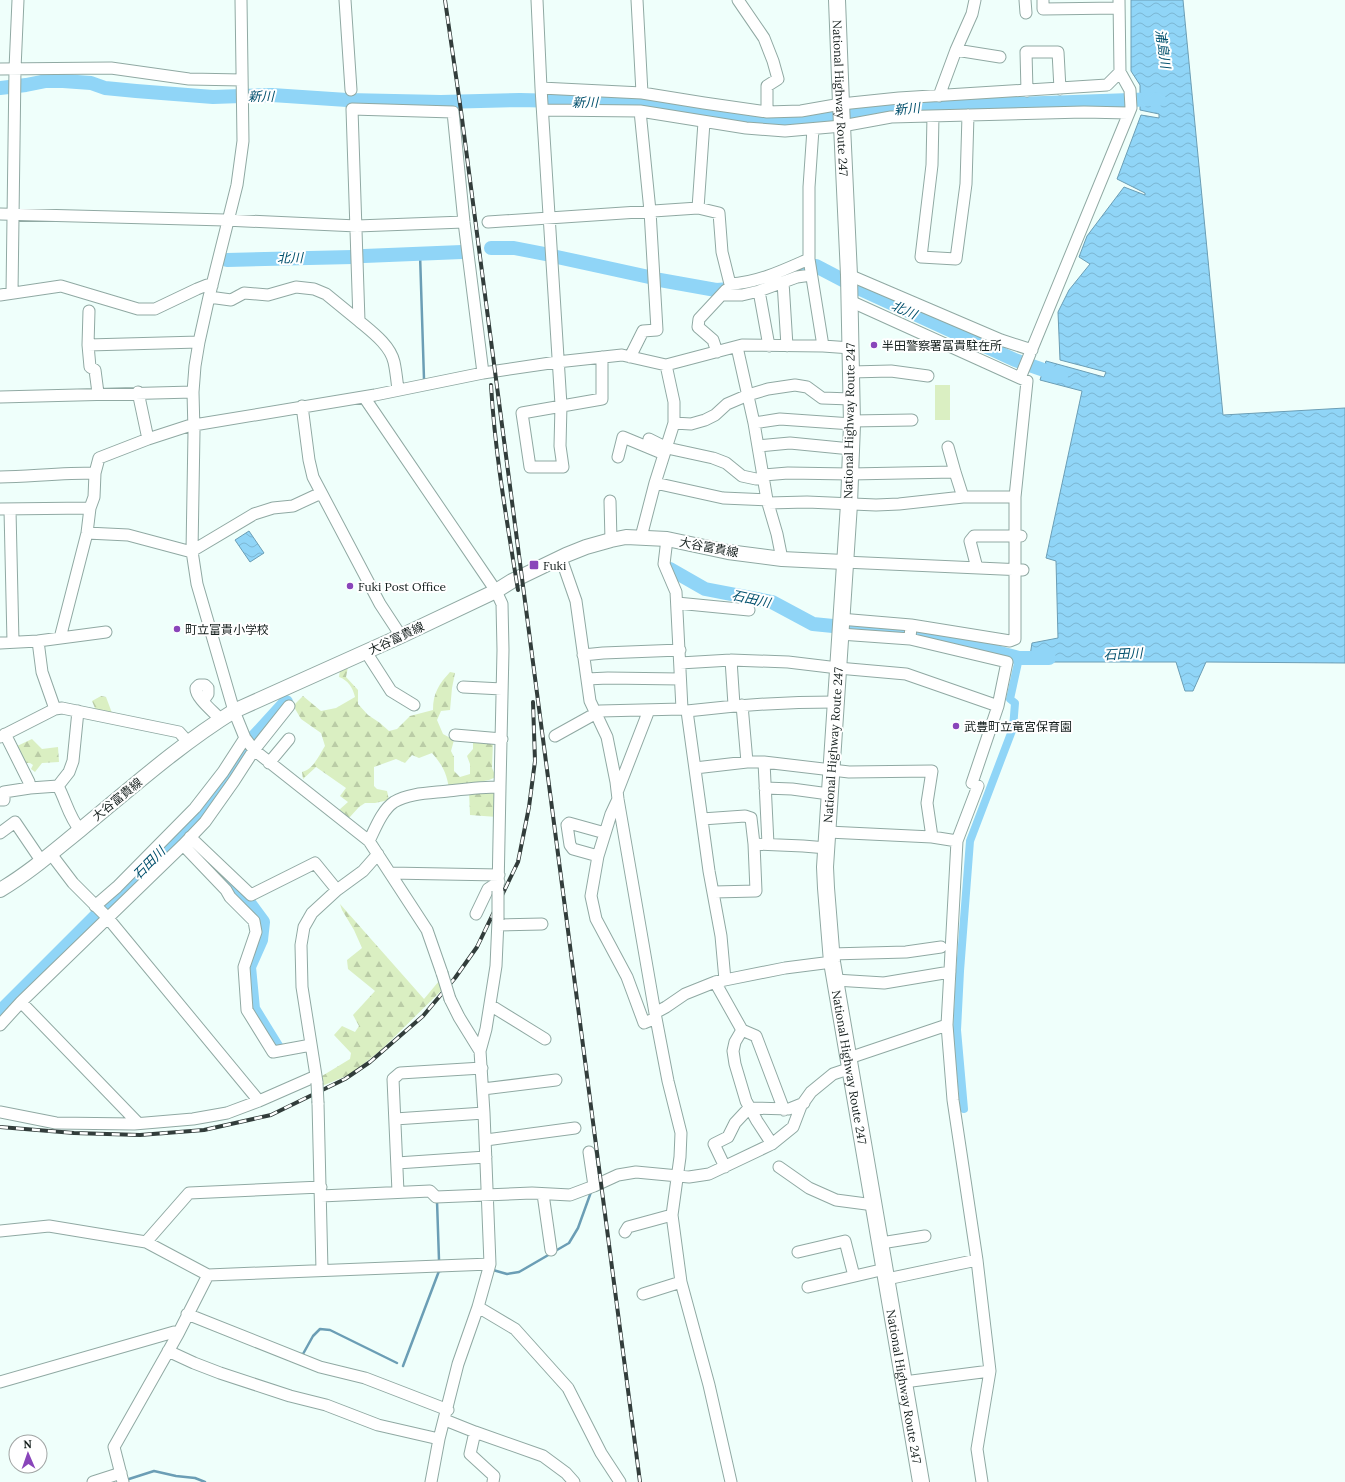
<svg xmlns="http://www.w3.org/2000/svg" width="1345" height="1482" font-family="Lora,'Noto Sans JP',serif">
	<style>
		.grass { fill: #daefc2 }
		.forest { fill: url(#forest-firs) }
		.water { fill: url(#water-waves); stroke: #6b9eb5 }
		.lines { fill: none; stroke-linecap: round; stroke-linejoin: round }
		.stream { stroke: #6b9eb5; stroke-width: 2.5 }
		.canal { stroke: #90d5f7; stroke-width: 8 }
		.river { stroke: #90d5f7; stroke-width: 14 }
		.minor-casing { stroke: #90a9a3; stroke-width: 13 }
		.major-casing { stroke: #90a9a3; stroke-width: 16 }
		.highway-casing { stroke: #90a9a3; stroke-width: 18 }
		.minor { stroke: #fff; stroke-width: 11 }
		.major { stroke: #fff; stroke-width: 14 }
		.highway { stroke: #fff; stroke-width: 16 }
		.rail-casing { stroke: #323d3b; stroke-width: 4 }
		.rail { stroke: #fff; stroke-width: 2.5; stroke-dasharray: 8; stroke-linecap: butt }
		.minor-bridge-casing { stroke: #90a9a3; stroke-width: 13; stroke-linecap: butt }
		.minor-bridge { stroke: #fff; stroke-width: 11 }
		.poi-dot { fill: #8945ba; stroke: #fff; stroke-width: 1.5 }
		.labels { text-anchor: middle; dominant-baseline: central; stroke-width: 4; stroke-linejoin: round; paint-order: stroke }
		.street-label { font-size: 12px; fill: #141e1c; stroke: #fff }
		.poi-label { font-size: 12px; fill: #141e1c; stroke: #fff; text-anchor: start }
		.water-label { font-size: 13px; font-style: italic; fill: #02506d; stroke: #fff }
	</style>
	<defs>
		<pattern id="forest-firs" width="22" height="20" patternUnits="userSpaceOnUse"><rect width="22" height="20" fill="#daefc2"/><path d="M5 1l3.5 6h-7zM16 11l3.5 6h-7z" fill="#bacca6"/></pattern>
		<pattern id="water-waves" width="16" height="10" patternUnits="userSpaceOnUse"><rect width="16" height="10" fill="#90d5f7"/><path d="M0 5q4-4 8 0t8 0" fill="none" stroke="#7bb6d3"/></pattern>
	</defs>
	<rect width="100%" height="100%" fill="#effffb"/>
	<path class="grass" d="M 935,385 L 950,385 L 950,420 L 935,420 Z"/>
	<path class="forest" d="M 348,667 L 346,677 L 358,690 L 358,704 L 368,715 L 380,723 L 389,731 L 397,729 L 410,716 L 433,710 C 433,693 439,684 450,672 L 455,673 L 452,688 L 450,710 L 441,711 L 437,720 L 443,734 L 454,740 L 451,751 L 454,757 L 454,771 L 460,777 L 470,774 L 470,764 L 467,756 L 473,749 L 473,739 L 493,741 L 492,768 L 496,777 L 489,780 L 449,788 C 446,772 443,766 432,753 L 419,758 L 412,755 L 405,763 L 396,759 L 374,767 L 374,786 L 377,789 L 387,791 L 389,800 L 375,803 L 365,803 L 359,807 L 349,818 L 339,810 L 348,802 L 340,796 L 346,788 L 316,767 L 303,779 L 302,772 C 314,769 319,755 325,746 L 321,733 L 301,719 L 294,707 L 295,704 L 303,696 L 321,711 L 336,708 L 355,697 C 353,688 348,680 339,677 L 340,670 Z
		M 101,696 L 106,697 L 112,713 L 110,716 L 97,713 L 92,701 Z
		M 32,739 L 42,749 L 58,747 L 59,762 L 42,763 L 35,772 L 31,769 L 33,765 L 30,763 L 22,763 L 15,747 Z
		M 498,789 L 497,817 L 470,815 L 469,791 Z
		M 340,904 L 424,999 L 439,981 L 442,990 L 381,1050 L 351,1074 L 322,1086 L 322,1076 L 350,1059 L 351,1053 L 334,1035 L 342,1026 L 355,1032 L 359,1026 L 353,1015 L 375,991 L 348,969 L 347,960 L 362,948 L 354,930 L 342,910 Z"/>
	<path class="water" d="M 1131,0 L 1183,0 L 1223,415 L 1345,408 L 1345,663 L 1206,662 L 1193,691 L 1185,691 L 1176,662 L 1029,662 L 1032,643 L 1058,638 L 1056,561 L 1046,558 L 1082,391 L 1040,380 L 1046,361 L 1104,377 L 1106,372 L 1060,360 L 1058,312 L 1069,290 L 1090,264 L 1079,257 L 1087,236 L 1124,187 L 1145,195 L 1145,193 L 1117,179 L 1141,115 L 1159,118 L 1159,114 L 1140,110 L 1140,85 L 1131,71 Z
		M 249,531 L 264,553 L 250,562 L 235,540 Z"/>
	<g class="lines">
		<path class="stream" d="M 420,254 L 424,379
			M 437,1201 L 439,1260
			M 493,1270 L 507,1274 L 519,1272 L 569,1243 L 578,1228 L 591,1192
			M 301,1354 L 303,1354 L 313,1336 L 320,1329 L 330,1330 L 397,1363
			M 403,1366 L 439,1271 L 441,1271
			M 129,1479 L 154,1471 L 176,1476 L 195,1478 L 205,1482"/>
		<path class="canal" d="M 964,1109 L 957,1030 L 960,971 L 970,841 L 1013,728 L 1015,703 L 1010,699 L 1019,658"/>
		<path class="river" d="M 0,88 L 26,85 L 46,81 L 63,81 L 91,83 L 105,88 L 136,91 L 213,97 L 272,95 L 347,100 L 441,102 L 520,100 L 641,103 L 727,116 L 769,121 L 791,122 L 824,119 L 868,112 L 925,107 L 1159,99
			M 491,248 L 514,248 L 545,254
			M 364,256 L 462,252
			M 557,257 L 649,277
			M 227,260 L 353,257
			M 798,269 L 806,267 L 816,266 L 860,289 L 1015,360 L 1061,376
			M 660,280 L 716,290 L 746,288 L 769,280
			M 670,569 L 705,589 L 772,602 L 813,624 L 833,626
			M 850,627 L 907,632
			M 913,633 L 947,639 L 1019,658 L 1049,658
			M 192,847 L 249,903 L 263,922 L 261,940 L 249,967 L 253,1009 L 277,1048
			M 0,1012 L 179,833 L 213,796 L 254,737 L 286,702"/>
		<defs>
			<path id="minor" d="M 241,0 L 243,141 L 237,185 L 209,297 L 199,342 L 195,366 L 193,392 L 194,432 L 192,551 L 197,584 L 234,711 L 245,738 L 254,750 L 369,841 L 427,930 L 442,973
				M 345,0 L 351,90
				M 537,0 L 541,88 L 561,405 L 560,446 L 563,467 L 530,467 L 522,413 L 602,399 L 602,357
				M 637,0 L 642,93
				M 738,0 L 764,38 L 773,61 L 778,79 L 767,86 L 767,112
				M 1025,0 L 1026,13
				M 1043,0 L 1043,9 L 1119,8
				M 956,50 L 1000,57
				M 0,69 L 111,68 L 189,79 L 242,80
				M 541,88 L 642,93 L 704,103 L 767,112 L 801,111 L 841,104 L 899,98 L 1107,85 L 1120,72
				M 1027,91 L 1026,52 L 1058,52 L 1060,89
				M 939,96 L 956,50 L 972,14 L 975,0
				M 544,110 L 640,111 L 746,128 L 785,131 L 842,126 L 891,117 L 1084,112 L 1128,113
				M 933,116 L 932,165 L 921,257 L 956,259 L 966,184 L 968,115
				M 813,129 L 809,187 L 809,259 L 823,346
				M 698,208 L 704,122
				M 0,214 L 225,220 L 357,226 L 464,222
				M 488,222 L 698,208 L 719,213 L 722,252 L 730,284
				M 849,275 L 1001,340 L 1032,350
				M 783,282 L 787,346
				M 730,284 C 757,283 784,270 809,259
				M 759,291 L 769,346
				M 12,293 L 15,69 L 18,0
				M 0,295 L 61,286 L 138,309 L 155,309 L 197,289 L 207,285 L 212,286
				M 722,295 L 742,295 L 759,291 L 797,277 L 811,275
				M 209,297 L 231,300 L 244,293 L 268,295 L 296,287 L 314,289 L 326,294 L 359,321
				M 850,301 L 1020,378
				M 89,311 L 88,345 L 90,367 L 95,370 L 98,393
				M 88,345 L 199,342
				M 737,347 L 754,423 L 767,500 L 777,534 L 782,559
				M 717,352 L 713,340 L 698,327 L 699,319 L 726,290
				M 630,357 L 643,331 L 657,330 L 650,211 L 640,111
				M 851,372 L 891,371 L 928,376
				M 398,390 C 397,381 396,371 394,362 C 390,345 372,332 359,321 L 352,109 L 453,112 L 464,222 L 483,373
				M 138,392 L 148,439
				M 0,397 L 193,392
				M 364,397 L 496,591 L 502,604 L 503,650 L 500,787 C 482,787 466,789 448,791 C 431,793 409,793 394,802 C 382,810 375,829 369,841
				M 302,406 L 309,460 L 313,477 L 380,604 L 401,636
				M 852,421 L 912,420
				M 674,423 L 691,424 L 705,420 L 715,415 L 727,404 L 748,395 L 768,389 L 795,385 L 807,387 L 822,398 L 851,399
				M 754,423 L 780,419 L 852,424
				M 649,439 L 667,448 L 713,458 L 726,463 L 742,476 L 756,479 L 764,479
				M 758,446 L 790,443 L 851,449
				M 948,447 L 955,472 L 963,497
				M 618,457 L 623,437 L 664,454
				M 764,475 L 788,473 L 850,474 L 955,472
				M 0,477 C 32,476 63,473 95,473
				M 655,483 L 723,498 L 767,500
				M 610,501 L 611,540
				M 768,503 L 807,502 L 876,505 L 899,504 L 963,497 L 1015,497
				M 0,509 L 90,508
				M 10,510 L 13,642
				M 87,533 L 128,535 L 188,551 L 192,551 L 254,514 L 273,508 L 293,506 L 321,493
				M 641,537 L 655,483 L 674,423 L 674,402 L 666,365
				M 667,539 L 664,564 L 676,592 L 682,709
				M 561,558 L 576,601 L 590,701 L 607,737 L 616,782 L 618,799 L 655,1013 L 668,1081 L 681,1133 L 680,1157 L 672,1215 L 681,1282 L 709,1385 L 731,1482
				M 844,562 L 1023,570
				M 977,568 L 970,541 L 974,536 L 1021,536
				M 677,603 L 749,610
				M 840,619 L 911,625
				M 840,634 L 910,639 L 1007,662 L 998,706
				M 60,638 L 87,533 L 90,508 L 94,497 L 95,473 L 99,458 L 148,439 L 188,426 L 375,395 L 483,373 L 557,362 L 622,355 L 666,365 L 742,345 L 823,346 L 851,348
				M 910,639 L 911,625 L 1010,641 L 1015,639 L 1015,497 L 1027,381 L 1020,378 L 1131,108 L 1130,90 L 1120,72 L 1119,0
				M 38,641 L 42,672 L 55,709
				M 0,643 L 38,641 L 106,632
				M 366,652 L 391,691 L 414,705
				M 583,655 L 603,653 L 680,650
				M 731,660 L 734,705
				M 680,663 L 731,660 L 788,662 L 838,668 L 906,674 L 998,706 L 972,783 L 978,786 L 957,841 L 947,1025 L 953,1100 L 977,1260 L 990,1371 L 977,1449 L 982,1482
				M 587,679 L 608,678 L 680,679
				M 463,687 L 502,689
				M 203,701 L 208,694 L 208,688 L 205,685 L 199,685 L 196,688 C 195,697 214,712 220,719
				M 742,705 L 747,762
				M 687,711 L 709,871 L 721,936 L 725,980
				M 5,734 L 29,782 L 30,788
				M 455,735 L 502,739
				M 555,736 L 600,711 L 682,709 L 687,711 C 737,705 786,702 835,702
				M 0,737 L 55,709 L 62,708 L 179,732 L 188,742
				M 764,762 L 768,844
				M 269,763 L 289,739
				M 695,768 L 747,762 L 764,762 L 849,772 L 932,771 L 927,803 L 932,837 L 828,832
				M 58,786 C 66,801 69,817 80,830
				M 765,788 L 792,789 L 829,794
				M 618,790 L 649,710
				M 618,799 L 611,814 L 598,856 L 591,896 L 596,919 L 627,977 L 644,1023 L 656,1018
				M 0,800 L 4,800 L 4,792 L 30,788 L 58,786 L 69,772 L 73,761 L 78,711
				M 702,819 L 745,816 L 751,818 L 754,844 L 803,846 L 827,848
				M 0,833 L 15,822 L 38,856
				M 190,837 L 251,895 L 315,863 L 337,890
				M 932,837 L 957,841
				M 183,845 L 226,890 L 230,897 L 254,921 L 256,932 L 244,967 L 247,1010 L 273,1052 L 311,1045
				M 51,854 L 73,883 L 107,917 L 259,1101 L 316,1076
				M 598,856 L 573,849 L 570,845 L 567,825 L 569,823 L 605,833
				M 390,873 L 499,875
				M 498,891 L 500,787
				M 714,892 L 756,891 L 754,844
				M 95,906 L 117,887 L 195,808 L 223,772 L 245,738
				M 476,914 L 488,889 L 499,882
				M 498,925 L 542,924
				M 831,954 L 906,952 L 941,947
				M 835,980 L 884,983 L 950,972
				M 715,982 L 742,1030 L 735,1042 L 733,1051 L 735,1064 L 746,1101 L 757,1121 L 772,1144
				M 450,999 L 459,1017 L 480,1051
				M 21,1002 L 138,1123
				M 490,1005 L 545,1039
				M 655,1013 L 666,1007 L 685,994 L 715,982 L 785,968 L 832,962
				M 0,1025 L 21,1002 L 183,845 L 205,822 L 234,781 L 254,750 L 289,706
				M 742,1030 L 756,1036 L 784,1110
				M 849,1058 L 947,1025
				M 317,1082 L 302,987 L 301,945 L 304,927 L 312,913 L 337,890 L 363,871 L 378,854
				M 483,1089 L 556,1080
				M 318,1103 L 322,1270
				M 0,1112 L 56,1123 L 134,1124 L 193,1119 L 227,1113 L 259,1101
				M 395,1119 L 484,1113
				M 486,1140 L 575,1128
				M 589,1152 L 594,1186
				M 397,1163 L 486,1157
				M 725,1167 L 714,1144 L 728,1137 L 735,1123 L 749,1108 L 789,1109 L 804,1103
				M 779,1167 L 809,1188 L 836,1200 L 874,1205
				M 398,1192 L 393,1079 L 400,1073 L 482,1068
				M 543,1194 L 551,1250
				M 321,1196 L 430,1191 L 436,1197 L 532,1193 L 570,1195 L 594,1186 L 618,1175 L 636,1172 L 689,1177 L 709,1174 L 772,1144 L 793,1127 L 801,1106 L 811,1092 L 833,1074 L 851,1068
				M 0,1231 L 49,1226 L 146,1242 L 208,1275 L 490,1264
				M 625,1232 L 628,1227 L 672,1215
				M 146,1242 L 189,1193 L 321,1187
				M 881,1243 L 925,1236
				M 798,1252 L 845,1241 L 854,1276
				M 887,1279 L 977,1260
				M 808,1287 L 885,1269
				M 643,1294 L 681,1282
				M 478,1307 L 515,1329 L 568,1388 L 601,1453 L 620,1482
				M 187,1314 L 320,1367 L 365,1378 L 448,1410
				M 168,1351 L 194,1363 L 220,1373 L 290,1396 L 326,1405 L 378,1425 L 439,1439
				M 0,1382 L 174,1332 L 178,1334
				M 904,1382 L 990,1371
				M 445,1420 L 475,1432 L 543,1456 L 566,1473 L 574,1482
				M 475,1432 L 470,1454 L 494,1476 L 493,1482
				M 93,1482 L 121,1473
				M 123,1482 L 114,1447 L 178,1334 L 208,1275
				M 431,1482 L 439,1439 L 458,1364 L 478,1307 L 490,1264 L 484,1113 L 480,1051 L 486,1029 L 496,966 L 498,920"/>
			<path id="major" d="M 0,890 C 29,873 54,851 80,830 C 130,789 179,745 234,711 L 401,636 L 496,591 L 512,581 L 566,555 L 586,547 L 611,540 L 626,537 L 667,539 L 728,552 L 782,559 L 844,562"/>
			<g id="highway">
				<path id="s1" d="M 837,0 L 841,104 L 849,275 L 852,424 L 849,504 L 825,867 L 826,888 L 832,962 L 921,1482"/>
			</g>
		</defs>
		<use href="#minor" class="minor-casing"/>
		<use href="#major" class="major-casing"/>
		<use href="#highway" class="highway-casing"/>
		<use href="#minor" class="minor"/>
		<use href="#major" class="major"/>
		<use href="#highway" class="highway"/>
		<defs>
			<path id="rail" d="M 445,0 L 461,111 L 640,1482
				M 491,385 C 495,454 507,522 518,590
				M 0,1127 L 74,1133 L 140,1135 L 204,1130 L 271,1115 L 345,1079 L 370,1062 L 423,1016 L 455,978 L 477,947 L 518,862 L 529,807 L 535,761 L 533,702"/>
		</defs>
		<use href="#rail" class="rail-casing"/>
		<use href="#rail" class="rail"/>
		<defs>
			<path id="minor-bridge" d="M 498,920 L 498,891
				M 442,973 L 450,999
				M 317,1083 L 318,1103"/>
		</defs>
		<use href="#minor-bridge" class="minor-bridge-casing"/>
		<use href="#minor-bridge" class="minor-bridge"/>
	</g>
	<g class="poi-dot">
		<circle cx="874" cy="345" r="4"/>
		<rect x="529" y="560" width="10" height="10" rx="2"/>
		<circle cx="350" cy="586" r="4"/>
		<circle cx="177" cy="629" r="4"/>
		<circle cx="956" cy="726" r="4"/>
	</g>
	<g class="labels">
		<g class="street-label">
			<text stroke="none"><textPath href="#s1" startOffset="98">National Highway Route 247</textPath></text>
			<text transform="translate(849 421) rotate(-89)">National Highway Route 247</text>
			<text transform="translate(709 547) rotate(11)">大谷富貴線</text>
			<text transform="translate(396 638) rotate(-25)">大谷富貴線</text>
			<text transform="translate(833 745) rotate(-86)">National Highway Route 247</text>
			<text transform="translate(117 799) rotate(-39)">大谷富貴線</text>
			<text stroke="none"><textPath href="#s1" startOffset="1070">National Highway Route 247</textPath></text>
			<text stroke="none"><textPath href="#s1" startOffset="1394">National Highway Route 247</textPath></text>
		</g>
		<g class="poi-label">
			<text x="882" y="345">半田警察署冨貴駐在所</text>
			<text x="543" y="565">Fuki</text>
			<text x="358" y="586">Fuki Post Office</text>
			<text x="185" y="629">町立富貴小学校</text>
			<text x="964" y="726">武豊町立竜宮保育園</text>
		</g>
		<g class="water-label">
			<text transform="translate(1163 49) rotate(82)">浦島川</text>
			<text x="261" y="96">新川</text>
			<text x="585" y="102">新川</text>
			<text transform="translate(907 109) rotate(-6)">新川</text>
			<text transform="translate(290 258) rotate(-1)">北川</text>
			<text transform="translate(904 310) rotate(24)">北川</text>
			<text transform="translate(751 599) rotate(12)">石田川</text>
			<text transform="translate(1123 654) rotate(-3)">石田川</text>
			<text transform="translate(149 863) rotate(-45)">石田川</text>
		</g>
	</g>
	<g transform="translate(28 1454) rotate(358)"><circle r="19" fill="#ffffff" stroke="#a1a5a4"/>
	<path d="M0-3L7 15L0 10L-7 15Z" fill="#8945ba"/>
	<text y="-6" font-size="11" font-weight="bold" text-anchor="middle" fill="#141e1c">N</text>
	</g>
</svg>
